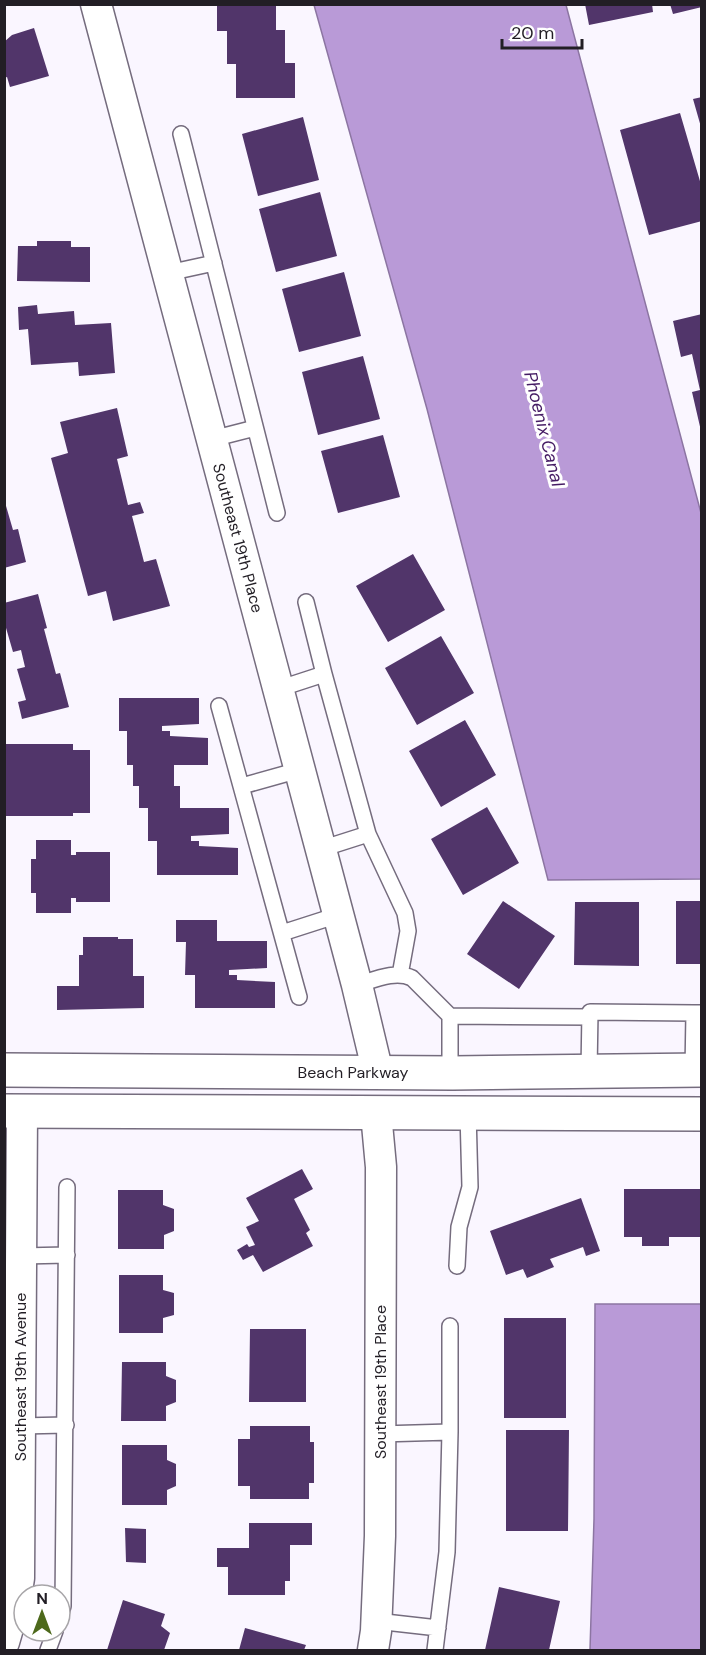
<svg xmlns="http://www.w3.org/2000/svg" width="706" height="1655" font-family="'DM Sans',sans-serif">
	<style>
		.water { fill: #b99ad7; stroke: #8c75a2; stroke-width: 1.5 }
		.building { fill: #51356a }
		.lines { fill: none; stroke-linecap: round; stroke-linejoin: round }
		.service-casing { stroke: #756c7e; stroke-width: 18 }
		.minor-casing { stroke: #756c7e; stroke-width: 33 }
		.tertiary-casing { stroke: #756c7e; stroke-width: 36 }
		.service { stroke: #fff; stroke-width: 15 }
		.minor { stroke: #fff; stroke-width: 30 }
		.tertiary { stroke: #fff; stroke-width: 33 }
		.labels { text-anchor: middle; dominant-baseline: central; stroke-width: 6; stroke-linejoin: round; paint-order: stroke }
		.street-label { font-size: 16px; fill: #221e25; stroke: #fff }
		.water-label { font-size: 18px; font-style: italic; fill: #451c64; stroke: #fff }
	</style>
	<rect width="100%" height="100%" fill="#faf6ff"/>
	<path class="water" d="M 314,5 L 566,5 L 701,513 L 701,879 L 548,880 L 427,409 Z
		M 595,1304 L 701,1304 L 701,1650 L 590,1650 L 594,1519 Z"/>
	<path class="building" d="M 217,4 L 276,4 L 276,30 L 285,30 L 285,63 L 295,63 L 295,98 L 236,98 L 236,64 L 227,64 L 227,31 L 217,31 Z
		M 585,4 L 652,4 L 653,12 L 589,25 Z
		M 670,4 L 702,4 L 702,7 L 673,14 Z
		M 34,28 L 49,76 L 10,87 L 7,77 L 4,78 L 4,42 L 12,35 Z
		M 702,97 L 702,127 L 701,127 L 693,99 Z
		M 680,113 L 702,188 L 702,221 L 649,235 L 620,130 Z
		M 303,117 L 319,180 L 258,196 L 242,134 Z
		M 320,192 L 337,256 L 276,272 L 259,209 Z
		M 37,241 L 71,241 L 71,247 L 90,247 L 90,282 L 17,281 L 18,246 L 37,246 Z
		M 344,272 L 361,336 L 299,352 L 282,289 Z
		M 37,305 L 38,314 L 74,311 L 75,325 L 111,323 L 115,373 L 79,376 L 78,362 L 31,365 L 28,329 L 19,330 L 18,307 Z
		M 702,314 L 702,431 L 701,431 L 692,392 L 700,390 L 692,354 L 681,357 L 673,321 Z
		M 363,356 L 380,419 L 318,435 L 302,372 Z
		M 117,408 L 128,456 L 117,459 L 128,505 L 140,502 L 144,513 L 132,516 L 144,562 L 156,559 L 170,606 L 113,621 L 106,591 L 88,596 L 51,458 L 68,453 L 60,422 Z
		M 383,435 L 400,497 L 338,513 L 321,451 Z
		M 4,499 L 13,530 L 18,529 L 26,562 L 4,568 Z
		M 413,554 L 445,610 L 388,642 L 356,586 Z
		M 38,594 L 47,628 L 44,629 L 56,674 L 60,673 L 69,707 L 22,719 L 18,702 L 26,700 L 17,669 L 25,667 L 21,650 L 13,652 L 4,621 L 4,603 Z
		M 441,636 L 474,693 L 417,725 L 385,668 Z
		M 119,698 L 199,698 L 199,724 L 162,726 L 162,731 L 170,731 L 170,736 L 208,738 L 208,765 L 174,765 L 174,786 L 180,786 L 180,808 L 229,808 L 229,834 L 191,836 L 191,841 L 199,841 L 199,846 L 238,848 L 238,875 L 157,875 L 157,841 L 148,841 L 148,808 L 139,808 L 139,786 L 133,786 L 133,765 L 127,765 L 127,731 L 119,731 Z
		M 465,720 L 496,775 L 441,807 L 409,751 Z
		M 6,744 L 73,744 L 73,750 L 90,750 L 90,813 L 73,813 L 73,816 L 6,816 Z
		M 487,807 L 519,863 L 463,895 L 431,839 Z
		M 36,840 L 71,840 L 71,855 L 76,855 L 76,852 L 110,852 L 110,902 L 76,902 L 76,898 L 71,898 L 71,913 L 36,913 L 36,893 L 31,893 L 31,859 L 36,859 Z
		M 503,901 L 555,936 L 519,989 L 467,954 Z
		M 676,901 L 702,901 L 702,964 L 676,964 Z
		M 575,902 L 639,902 L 639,966 L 574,965 Z
		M 176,920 L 217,920 L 217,941 L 267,941 L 267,968 L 229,970 L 229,975 L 237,975 L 237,980 L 275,982 L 275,1008 L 195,1008 L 195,975 L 185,975 L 186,942 L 176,942 Z
		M 83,937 L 118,937 L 118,939 L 133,939 L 133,976 L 144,976 L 144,1008 L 57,1010 L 57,986 L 79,986 L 79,955 L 83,955 Z
		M 302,1169 L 313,1189 L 294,1199 L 310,1230 L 306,1233 L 313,1246 L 263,1272 L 253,1255 L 243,1260 L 237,1250 L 247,1244 L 249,1247 L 255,1245 L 246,1227 L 259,1221 L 246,1198 Z
		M 624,1189 L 702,1189 L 702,1237 L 669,1237 L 669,1246 L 642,1246 L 642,1237 L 624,1237 Z
		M 118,1190 L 163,1190 L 163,1205 L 174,1209 L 174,1231 L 164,1235 L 164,1249 L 118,1249 Z
		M 581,1198 L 600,1251 L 586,1256 L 583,1247 L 550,1259 L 554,1267 L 527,1278 L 523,1269 L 506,1275 L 490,1231 Z
		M 119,1275 L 163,1275 L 163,1290 L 174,1293 L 174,1315 L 163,1318 L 163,1333 L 119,1333 Z
		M 504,1318 L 566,1318 L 566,1418 L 504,1418 Z
		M 250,1329 L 306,1329 L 306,1402 L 249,1402 Z
		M 122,1362 L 166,1362 L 166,1376 L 176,1380 L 176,1402 L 166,1406 L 166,1421 L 121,1421 Z
		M 250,1426 L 310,1426 L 310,1442 L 314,1442 L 314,1483 L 309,1483 L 309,1499 L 250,1499 L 250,1486 L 238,1486 L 238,1439 L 250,1439 Z
		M 506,1430 L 569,1430 L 568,1531 L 506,1531 Z
		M 122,1445 L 167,1445 L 167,1460 L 176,1464 L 176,1486 L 167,1490 L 167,1505 L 122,1505 Z
		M 249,1523 L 312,1523 L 312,1545 L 290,1545 L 290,1581 L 285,1581 L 285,1595 L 228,1595 L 228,1567 L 217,1567 L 217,1548 L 249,1548 Z
		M 125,1528 L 146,1529 L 146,1563 L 126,1562 Z
		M 499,1587 L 560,1601 L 549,1650 L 485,1650 Z
		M 123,1600 L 165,1614 L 161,1626 L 170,1633 L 164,1650 L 107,1650 Z
		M 245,1628 L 306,1645 L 304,1650 L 239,1650 Z"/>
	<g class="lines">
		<defs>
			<path id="service" d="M 181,134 L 277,513
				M 168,273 L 214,263
				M 212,439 L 255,428
				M 306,602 L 324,674
				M 278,689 L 324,674 L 368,834
				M 219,706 L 299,997
				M 242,786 L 299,770
				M 321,849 L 368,834 L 405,913 L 408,931 L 400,975
				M 282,933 L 338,915
				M 357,985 C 374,980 395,970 412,978 L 450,1016
				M 589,1071 L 590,1012 L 694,1013
				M 693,1071 L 694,1013 L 702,1013
				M 450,1073 L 450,1016 L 590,1017
				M 21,1256 L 67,1255
				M 457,1266 L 459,1227 L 470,1187 L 468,1113
				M 20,1426 L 66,1425
				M 380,1434 L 450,1432 L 450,1326
				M 60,1616 L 63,1606 L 67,1187
				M 376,1621 L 438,1628
				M 48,1650 L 55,1631
				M 435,1650 L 447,1552 L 450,1432"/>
			<path id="minor" d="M 96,4 L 357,985 L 378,1073
				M 4,1642 L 15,1604 L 19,1578 L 22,1111
				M 373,1650 L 376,1631 L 380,1536 L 381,1167 L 376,1113"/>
			<path id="tertiary" d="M 4,1070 L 453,1073 L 702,1070
				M 4,1111 L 702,1114"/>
		</defs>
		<use href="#service" class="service-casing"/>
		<use href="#minor" class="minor-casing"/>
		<use href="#tertiary" class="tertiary-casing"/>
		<use href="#service" class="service"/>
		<use href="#minor" class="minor"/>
		<use href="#tertiary" class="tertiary"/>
	</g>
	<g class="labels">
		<g class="street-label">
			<text transform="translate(238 538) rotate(75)">Southeast 19th Place</text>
			<text x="353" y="1072">Beach Parkway</text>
			<text transform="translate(20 1377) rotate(-90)">Southeast 19th Avenue</text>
			<text transform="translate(380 1382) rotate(-90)">Southeast 19th Place</text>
		</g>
		<g class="water-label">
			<text transform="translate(544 429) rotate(76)">Phoenix Canal</text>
		</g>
	</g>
	<rect width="706" height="1655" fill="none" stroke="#221e25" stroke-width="12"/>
	<g transform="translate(42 1613)"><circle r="28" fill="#ffffff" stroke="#a7a5a8" stroke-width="1.5"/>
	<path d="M0-4.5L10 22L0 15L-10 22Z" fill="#4d691b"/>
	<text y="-9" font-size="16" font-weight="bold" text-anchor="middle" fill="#221e25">N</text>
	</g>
	<path d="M502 39v9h80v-9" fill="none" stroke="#221e25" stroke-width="3"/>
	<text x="511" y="39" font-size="18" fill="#221e25" stroke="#ffffff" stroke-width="4.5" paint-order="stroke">20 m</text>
</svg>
